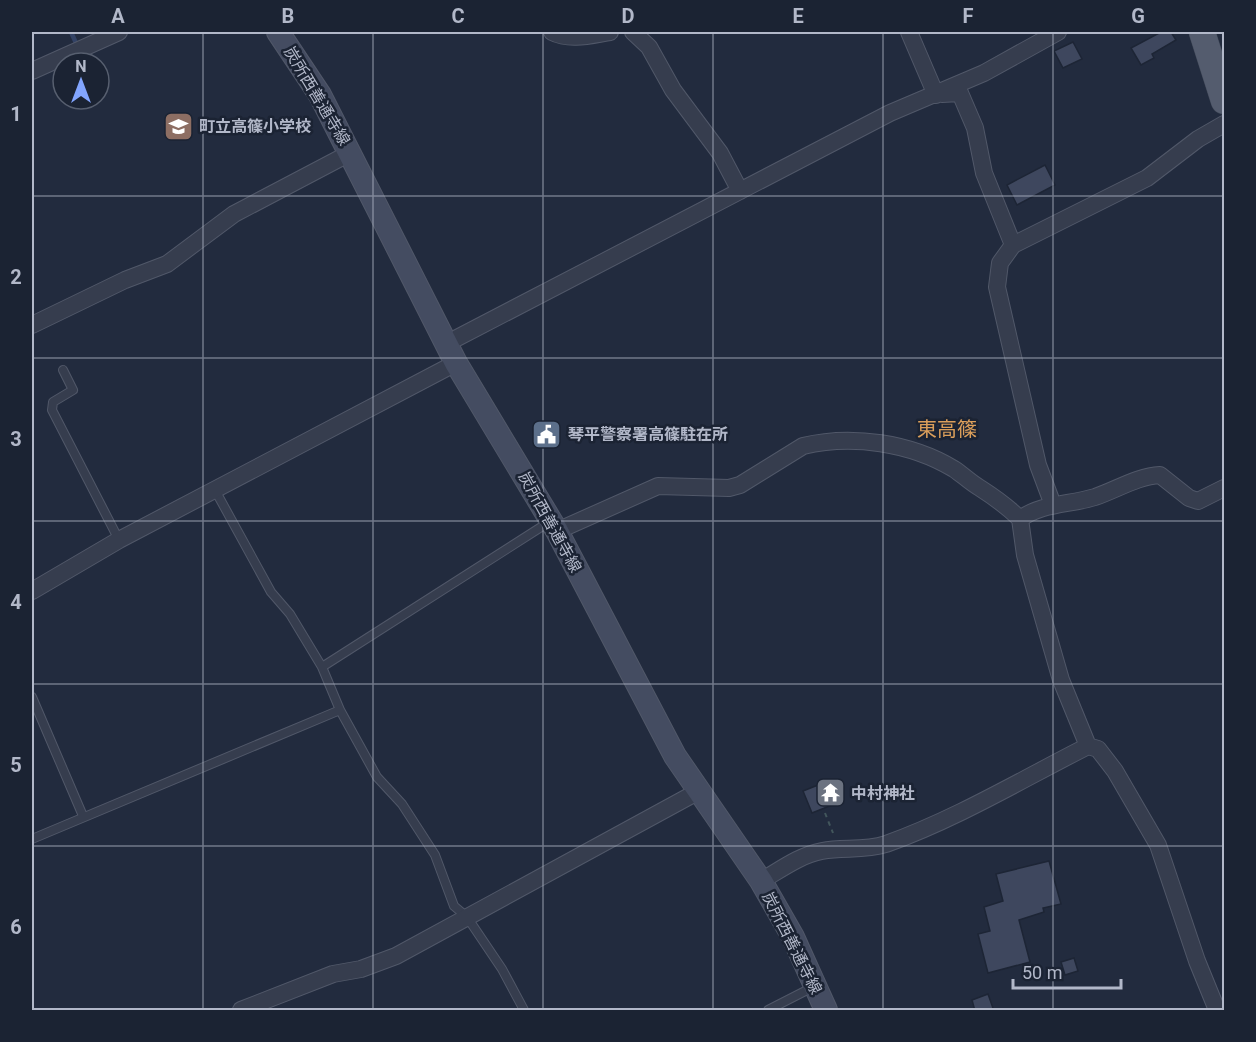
<svg xmlns="http://www.w3.org/2000/svg" width="1256" height="1042" font-family="Roboto,'Noto Sans JP',sans-serif">
	<style>
		.lines { fill: none; stroke-linecap: round; stroke-linejoin: round }
		.stream { stroke: #324265; stroke-width: 4.5 }
		.building { fill: #3e475e; stroke: #1d2535; stroke-width: 1.5 }
		.service-casing { stroke: #515869; stroke-width: 10 }
		.minor-casing { stroke: #515869; stroke-width: 18 }
		.secondary-casing { stroke: #515869; stroke-width: 24 }
		.primary-casing { stroke: #3f4757; stroke-width: 27 }
		.path { stroke: #42565c; stroke-width: 2; stroke-dasharray: 4.5 4.5; stroke-linecap: butt }
		.service { stroke: #363d4e; stroke-width: 8 }
		.minor { stroke: #363d4e; stroke-width: 16 }
		.secondary { stroke: #444c61; stroke-width: 22 }
		.primary { stroke: #545c6e; stroke-width: 26 }
		.grid { fill: none; stroke: #b2b8c9; stroke-width: 1.5; stroke-opacity: 0.55 }
		.labels { text-anchor: middle; dominant-baseline: central; stroke-width: 5; stroke-linejoin: round; paint-order: stroke }
		.street-label { font-size: 16px; fill: #b2b8c9; stroke: #1b2333 }
		.poi-label { font-size: 16px; font-weight: bold; fill: #b2b8c9; stroke: #1b2333; text-anchor: start }
		.quarter-label { font-size: 20px; fill: #db9f5b; stroke: #1b2333 }
		.neatline { fill: none; stroke: #b2b8c9; stroke-width: 2 }
		.grid-label { font-size: 20px; text-anchor: middle; font-weight: bold; fill: #b2b8c9 }
	</style>
	<rect width="100%" height="100%" fill="#222b3e"/>
	<g class="lines">
		<path class="stream" d="M 71,32 L 76,43"/>
	</g>
	<path class="building" d="M 1161,32 L 1171,32 L 1176,40 L 1152,54 L 1154,58 L 1141,65 L 1131,48 Z
		M 1073,42 L 1082,59 L 1063,68 L 1054,51 Z
		M 1045,165 L 1055,185 L 1017,205 L 1007,185 Z
		M 823,783 L 832,805 L 812,813 L 803,791 Z
		M 1049,861 L 1061,904 L 1043,908 L 1044,912 L 1019,920 L 1030,962 L 988,973 L 978,934 L 990,931 L 984,907 L 1003,901 L 996,874 Z
		M 1074,958 L 1078,971 L 1065,975 L 1061,962 Z
		M 988,994 L 994,1011 L 975,1011 L 972,1000 Z"/>
	<g class="lines">
		<defs>
			<path id="service" d="M 63,370 L 73,390 L 53,402 L 52,410 L 119,540
				M 322,667 L 549,522
				M 32,697 L 83,816
				M 340,710 L 377,777 L 402,804 L 435,855 L 454,906 L 467,917 L 502,969 L 524,1010
				M 32,839 L 340,710 L 322,667 L 290,614 L 271,592 L 215,490
				M 768,1010 L 815,986"/>
			<path id="minor" d="M 552,32 C 570,41 591,35 610,32
				M 633,32 L 649,47 L 673,90 L 720,153 L 740,191
				M 909,32 L 936,95
				M 32,71 L 119,32
				M 942,94 L 960,93 L 975,128 L 984,173 L 1013,245 L 1000,263 L 997,287 L 1038,465 L 1053,505
				M 1013,245 L 1147,178 L 1198,139 L 1224,124
				M 32,325 L 125,280 L 167,264 L 234,214 L 350,153
				M 457,338 L 890,113 L 984,73 L 1058,32
				M 1020,519 C 1042,503 1069,505 1095,497 C 1116,490 1138,476 1160,475 L 1189,498 L 1198,501 L 1224,488
				M 557,531 L 658,486 L 729,488 L 740,485 L 803,446 C 852,434 911,443 954,469 C 963,475 971,483 980,488 C 994,497 1008,507 1020,519 L 1025,555 L 1061,680 L 1088,746
				M 32,591 L 119,540 L 456,363
				M 761,881 C 780,870 800,855 822,851 C 844,847 864,851 886,844 C 956,819 1021,780 1088,746 L 1098,749 L 1115,771 L 1158,845 L 1197,961 L 1217,1010
				M 241,1010 L 333,974 L 361,969 L 396,956 L 699,791"/>
			<path id="secondary" d="M 278,32 L 320,95 L 456,363 L 557,531 L 675,756 L 761,881 L 793,937 L 826,1010"/>
			<path id="primary" d="M 1202,32 L 1224,101"/>
		</defs>
		<use href="#service" class="service-casing"/>
		<use href="#minor" class="minor-casing"/>
		<use href="#secondary" class="secondary-casing"/>
		<use href="#primary" class="primary-casing"/>
		<path class="path" d="M 825,813 L 833,833"/>
		<use href="#service" class="service"/>
		<use href="#minor" class="minor"/>
		<use href="#secondary" class="secondary"/>
		<use href="#primary" class="primary"/>
	</g>
	<path class="grid" d="M 203,32 L 203,1010M 373,32 L 373,1010M 543,32 L 543,1010M 713,32 L 713,1010M 883,32 L 883,1010M 1053,32 L 1053,1010M 32,196 L 1224,196M 32,358 L 1224,358M 32,521 L 1224,521M 32,684 L 1224,684M 32,846 L 1224,846"/>
	<defs>
		<symbol id="school-square" viewBox="-11 -11 22 22"><rect x="-9" y="-9" width="18" height="18" rx="4" fill="#8d6e63" stroke="#1b2333"/><path d="M0-5L7-2L0 1L-7-2ZM-4 1L0 2.5L4 1V4Q0 6-4 4Z" fill="#fff"/></symbol>
		<symbol id="civic-square" viewBox="-11 -11 22 22"><rect x="-9" y="-9" width="18" height="18" rx="4" fill="#5c6f8a" stroke="#1b2333"/><path d="M-.6-6.5H3V-4.5H.6V-3L4-1V1h2V6H-6V1h2V-1L-.6-3ZM-1.2 2.5V6h2.4V2.5Z" fill="#fff"/></symbol>
		<symbol id="temple-square" viewBox="-11 -11 22 22"><rect x="-9" y="-9" width="18" height="18" rx="4" fill="#6b7280" stroke="#1b2333"/><path d="M0-6L5-2H3V0L6.5 2.5H4V6H1.5V3h-3V6H-4V2.5H-6.5L-3 0V-2H-5Z" fill="#fff"/></symbol>
	</defs>
	<g fill-rule="evenodd">
		<use href="#school-square" x="162" y="110" width="33" height="33"/>
		<use href="#civic-square" x="530" y="418" width="33" height="33"/>
		<use href="#temple-square" x="814" y="776" width="33" height="33"/>
	</g>
	<g class="labels">
		<g class="street-label">
			<text transform="translate(317 96) rotate(59)">炭所西善通寺線</text>
			<text transform="translate(550 522) rotate(61)">炭所西善通寺線</text>
			<text transform="translate(792 943) rotate(63)">炭所西善通寺線</text>
		</g>
		<g class="poi-label">
			<text x="199" y="126">町立高篠小学校</text>
			<text x="568" y="434">琴平警察署高篠駐在所</text>
			<text x="851" y="793">中村神社</text>
		</g>
		<g class="quarter-label">
			<text x="947" y="429">東高篠</text>
		</g>
	</g>
	<rect width="1256" height="1042" fill="none" stroke="#1b2333" stroke-width="66"/>
	<g transform="translate(81 81)"><circle r="28" fill="#1b2333" stroke="#575f6f" stroke-width="1.5"/>
	<path d="M0-4.5L10 22L0 15L-10 22Z" fill="#82a5fe"/>
	<text y="-9" font-size="16" font-weight="bold" text-anchor="middle" fill="#b2b8c9">N</text>
	</g>
	<path d="M1013 979v9h108v-9" fill="none" stroke="#b2b8c9" stroke-width="3"/>
	<text x="1022" y="979" font-size="18" fill="#b2b8c9" stroke="#1b2333" stroke-width="4.5" paint-order="stroke">50 m</text>
	<rect x="33" y="33" width="1190" height="976" class="neatline"/>
	<g class="grid-label">
		<text x="118" y="23">A</text>
		<text x="288" y="23">B</text>
		<text x="458" y="23">C</text>
		<text x="628" y="23">D</text>
		<text x="798" y="23">E</text>
		<text x="968" y="23">F</text>
		<text x="1138" y="23">G</text>
		<text x="16" y="121">1</text>
		<text x="16" y="284">2</text>
		<text x="16" y="446">3</text>
		<text x="16" y="609">4</text>
		<text x="16" y="772">5</text>
		<text x="16" y="934">6</text>
	</g>
</svg>
